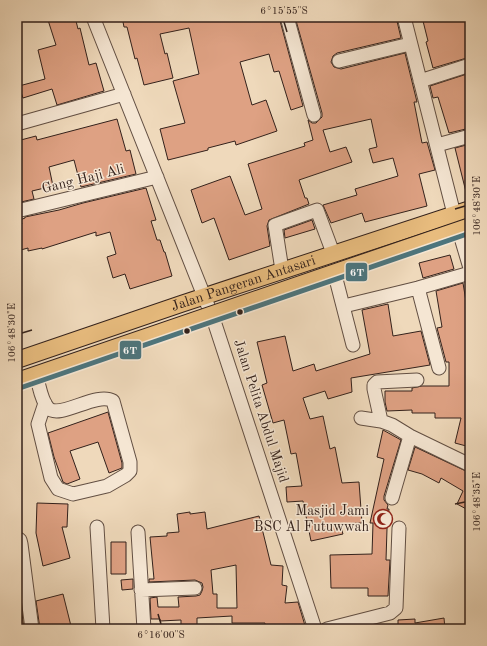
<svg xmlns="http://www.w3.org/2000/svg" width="487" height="646" font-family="'Old Standard TT',serif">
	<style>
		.building { fill: #dea183; stroke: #33211b; fill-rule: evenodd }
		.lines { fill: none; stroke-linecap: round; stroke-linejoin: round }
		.minor-casing { stroke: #624f43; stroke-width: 15 }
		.major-casing { stroke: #33211b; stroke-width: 18 }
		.minor { stroke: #f5e6d3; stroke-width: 13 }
		.major { stroke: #e8bc7e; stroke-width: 16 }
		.major-bridge-casing { stroke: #33211b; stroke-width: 18; stroke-linecap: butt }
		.major-bridge { stroke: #e8bc7e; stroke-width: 16 }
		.bus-1-casing { stroke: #f5e6d3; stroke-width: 8 }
		.bus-1 { stroke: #4d757d; stroke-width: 5 }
		.ticks { fill: none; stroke: #33211b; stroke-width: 1.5 }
		.bus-dot { fill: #33211b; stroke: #f5e6d3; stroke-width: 1.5 }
		.labels { text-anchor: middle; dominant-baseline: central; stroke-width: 3; stroke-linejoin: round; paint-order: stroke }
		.street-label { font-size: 14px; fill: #33211b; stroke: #f5e6d3 }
		.poi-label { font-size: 14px; fill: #33211b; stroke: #f5e6d3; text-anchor: end }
		.line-badge { stroke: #f5e6d3; stroke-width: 1.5 }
		.badge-label { font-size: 11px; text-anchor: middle; font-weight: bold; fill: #fff }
		.neatline { fill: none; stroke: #33211b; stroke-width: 1.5 }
		.ticks-label { font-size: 10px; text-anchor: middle; fill: #33211b }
	</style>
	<rect width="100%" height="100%" fill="#efd9bb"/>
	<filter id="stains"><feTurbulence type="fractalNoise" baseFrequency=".005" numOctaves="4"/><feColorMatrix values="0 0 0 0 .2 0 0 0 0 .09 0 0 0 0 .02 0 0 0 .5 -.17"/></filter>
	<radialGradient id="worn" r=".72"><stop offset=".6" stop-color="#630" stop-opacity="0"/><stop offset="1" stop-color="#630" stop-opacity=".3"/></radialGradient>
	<path class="building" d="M 47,17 L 75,17 L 78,29 L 80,28 L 89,65 L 96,63 L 104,91 L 57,105 L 52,89 L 23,98 L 19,86 L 45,79 L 38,50 L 56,45 Z
		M 122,17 L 207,17 L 207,21 L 226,17 L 279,17 L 303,106 L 291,110 L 279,71 L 274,72 L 269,54 L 240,62 L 252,105 L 266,100 L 277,131 L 236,145 L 235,141 L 208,148 L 208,150 L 168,160 L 160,129 L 185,123 L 173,81 L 199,74 L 189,28 L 160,34 L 165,54 L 167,53 L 173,78 L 144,85 L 137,58 L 135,59 L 127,27 L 124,27 Z
		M 295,17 L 396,17 L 401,38 L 337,53 L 333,56 L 331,62 L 334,67 L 341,69 L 405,53 L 417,102 L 414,102 L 422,143 L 427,142 L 435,170 L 419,174 L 427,206 L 365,222 L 362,213 L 331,223 L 323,205 L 357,195 L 355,189 L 398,176 L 393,158 L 373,163 L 369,149 L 377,147 L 371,119 L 323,130 L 330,152 L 346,147 L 352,162 L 299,180 L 305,198 L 307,198 L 309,204 L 269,220 L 267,226 L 270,246 L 229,260 L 214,218 L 202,223 L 191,190 L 230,176 L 245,215 L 262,209 L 248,164 L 305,146 L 304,143 L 313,140 L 308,120 L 312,123 L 316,123 L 322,117 L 322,113 Z
		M 422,17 L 470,17 L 470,57 L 433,68 L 426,42 L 428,41 Z
		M 470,73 L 470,128 L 449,133 L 438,97 L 433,98 L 430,86 Z
		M 117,119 L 126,151 L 130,150 L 136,174 L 81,187 L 74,160 L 49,167 L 53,186 L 32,191 L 34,199 L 21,202 L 17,180 L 17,165 L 20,164 L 17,154 L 17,141 L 36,136 L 37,140 Z
		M 470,144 L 470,196 L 467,196 L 455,148 Z
		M 146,188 L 156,220 L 151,221 L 157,240 L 160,240 L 164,252 L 165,252 L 172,276 L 130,289 L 125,274 L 113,278 L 107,257 L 116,254 L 110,232 L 96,236 L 96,232 L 42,249 L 42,248 L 28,251 L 28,248 L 17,251 L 17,226 L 22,224 L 20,220 L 25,218 L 25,217 L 59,210 L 83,203 Z
		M 312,220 L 315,229 L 285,238 L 284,230 Z
		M 450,255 L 454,269 L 423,278 L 419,263 Z
		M 463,283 L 470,326 L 470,356 L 467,356 L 467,376 L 470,376 L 470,447 L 455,443 L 461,418 L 435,418 L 435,413 L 412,413 L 412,410 L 387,411 L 385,402 L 385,391 L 412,391 L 412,388 L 422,386 L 449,386 L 449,362 L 446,362 L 437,328 L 442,327 L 436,291 Z
		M 388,304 L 393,336 L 421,331 L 430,365 L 351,378 L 352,392 L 328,399 L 325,391 L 303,398 L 310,419 L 323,416 L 330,449 L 335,447 L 342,483 L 359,482 L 362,523 L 340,524 L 343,534 L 311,541 L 303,501 L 287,502 L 286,487 L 302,486 L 296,453 L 291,454 L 284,420 L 273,423 L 262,385 L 267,383 L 257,342 L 285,336 L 293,371 L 314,364 L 316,371 L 370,354 L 362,310 Z
		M 108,412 L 122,463 L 122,468 L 109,473 L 98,442 L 70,451 L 80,479 L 67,484 L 63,482 L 54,457 L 48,433 Z
		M 383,430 L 401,440 L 384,496 L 384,500 L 388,505 L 387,509 L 389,509 L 387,529 L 386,560 L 390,560 L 388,596 L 368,596 L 368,588 L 331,588 L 330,555 L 372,554 L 373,523 L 370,523 L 384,459 L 377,457 Z
		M 415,447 L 470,473 L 470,511 L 457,504 L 463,491 L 441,478 L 439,483 L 422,474 L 408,470 Z
		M 37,503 L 68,504 L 67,527 L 62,527 L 70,558 L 43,566 L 36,533 Z
		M 190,512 L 190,514 L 205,512 L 207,529 L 259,516 L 271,565 L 283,566 L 282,585 L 287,586 L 285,603 L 298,602 L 306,629 L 265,629 L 265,623 L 232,623 L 232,616 L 197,618 L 197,629 L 181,629 L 181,620 L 160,621 L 160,619 L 151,619 L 150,598 L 157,597 L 158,607 L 179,607 L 178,597 L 196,596 L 200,595 L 202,591 L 203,587 L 202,583 L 195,580 L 149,582 L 149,579 L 154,579 L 150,537 L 167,536 L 167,533 L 179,532 L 177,514 ZM 236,565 L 237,608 L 217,608 L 217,594 L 213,594 L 211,570 Z
		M 111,542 L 126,542 L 126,574 L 111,574 Z
		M 17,575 L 24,629 L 17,629 Z
		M 133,579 L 133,589 L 122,590 L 121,580 Z
		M 63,594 L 71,626 L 60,629 L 40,629 L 36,601 Z
		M 444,618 L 445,629 L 398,629 L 398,620 L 415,619 L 415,623 Z"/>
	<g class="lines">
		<defs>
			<path id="minor" d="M 93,17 L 214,321 L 315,629
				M 287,17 L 314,115
				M 404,17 L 454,214 L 470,268
				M 339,61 L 410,44
				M 420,81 L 470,65
				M 17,124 L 124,94
				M 437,145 L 470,136
				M 17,211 L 157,177
				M 282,270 L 275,225 L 317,210 L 333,253
				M 336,279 L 353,345
				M 418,288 L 439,368
				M 344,306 L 418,288 L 470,273
				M 38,382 C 40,390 42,401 48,408 C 60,420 96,391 113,401 L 130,462 L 130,471 L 126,475 L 107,486 L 73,494 L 58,489 L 51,478 L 38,424 L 45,403
				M 361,418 L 381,421 L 392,425 L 410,436 L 470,465
				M 381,421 L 374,389 L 374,385 L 377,382 L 417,380
				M 392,498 L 410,436
				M 97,527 L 103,629
				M 138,532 L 144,629
				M 17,538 L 20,540 L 21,544 L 32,629
				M 141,590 L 195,588
				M 327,629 L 390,613 L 396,608 L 399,528"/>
			<g id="major">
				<path id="s1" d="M 17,360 L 181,304 L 470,209"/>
			</g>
		</defs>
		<use href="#minor" class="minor-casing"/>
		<use href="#major" class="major-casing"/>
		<use href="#minor" class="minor"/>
		<use href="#major" class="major"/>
		<defs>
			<path id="major-bridge" d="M 17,381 L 470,226"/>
		</defs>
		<use href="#major-bridge" class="major-bridge-casing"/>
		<use href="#major-bridge" class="major-bridge"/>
		<defs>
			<path id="bus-1" d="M 17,389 L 470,233"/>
		</defs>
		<use href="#bus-1" class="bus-1-casing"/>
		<use href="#bus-1" class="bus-1"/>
	</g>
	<path class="ticks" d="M 284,22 L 287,32M 455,209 L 465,206M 22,333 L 32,330M 455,504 L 465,502M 158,614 L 161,624"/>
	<defs>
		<symbol id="mosque-ring" viewBox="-11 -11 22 22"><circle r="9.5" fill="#f5e6d3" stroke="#8f2418" stroke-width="1.5"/><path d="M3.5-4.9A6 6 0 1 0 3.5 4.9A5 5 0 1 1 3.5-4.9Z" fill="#8f2418"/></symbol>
	</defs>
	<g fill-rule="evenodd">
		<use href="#mosque-ring" x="372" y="508" width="22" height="22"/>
	</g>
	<g class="bus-dot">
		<circle cx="240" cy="312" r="3.5"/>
		<circle cx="187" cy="331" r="3.5"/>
	</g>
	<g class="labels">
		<g class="street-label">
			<text transform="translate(83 179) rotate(-14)">Gang Haji Ali</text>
			<text stroke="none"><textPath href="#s1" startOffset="239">Jalan Pangeran Antasari</textPath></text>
			<text transform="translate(261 411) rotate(72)">Jalan Pelita Abdul Majid</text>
		</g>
		<g class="poi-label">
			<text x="369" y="511">Masjid Jami<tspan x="369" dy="16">BSC Al Futuwwah</tspan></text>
		</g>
	</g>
	<g class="line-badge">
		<rect x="345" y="262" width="23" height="20" rx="4" fill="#4d757d"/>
		<rect x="119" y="340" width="23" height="20" rx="4" fill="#4d757d"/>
	</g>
	<g class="badge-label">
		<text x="357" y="276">6T</text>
		<text x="130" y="354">6T</text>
	</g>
	<rect width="487" height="646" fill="none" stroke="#efd9bb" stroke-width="44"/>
	<rect x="22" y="22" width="443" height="602" class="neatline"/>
	<g class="ticks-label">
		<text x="284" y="14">6°15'55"S</text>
		<text transform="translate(476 206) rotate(-90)" y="4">106°48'30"E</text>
		<text transform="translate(11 333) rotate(-90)" y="4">106°48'30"E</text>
		<text transform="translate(476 502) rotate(-90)" y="4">106°48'35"E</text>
		<text x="161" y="638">6°16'00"S</text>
	</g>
	<rect width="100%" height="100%" filter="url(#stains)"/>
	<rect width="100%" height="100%" fill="url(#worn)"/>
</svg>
